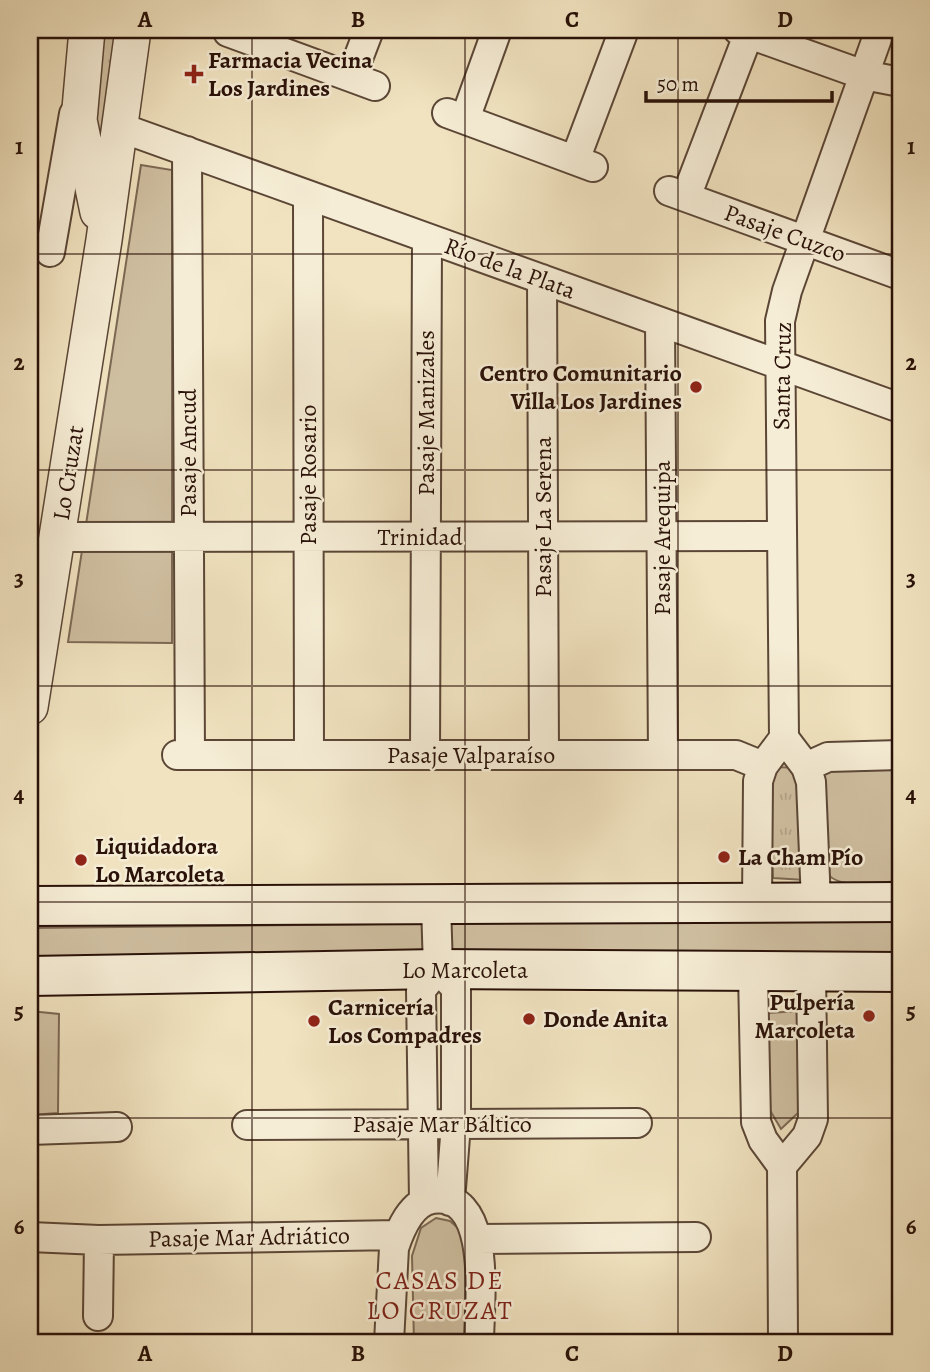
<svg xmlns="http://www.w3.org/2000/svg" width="930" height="1372" font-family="Alegreya,serif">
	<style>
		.grass { fill: url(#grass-tufts); stroke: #7c6854; stroke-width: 2 }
		.park { fill: #cfbfa1; stroke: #7c6854; stroke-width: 2 }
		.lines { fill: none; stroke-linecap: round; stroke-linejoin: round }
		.minor-casing { stroke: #5b4636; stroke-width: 32 }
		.tertiary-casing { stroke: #5b4636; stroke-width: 38 }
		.secondary-casing { stroke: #291108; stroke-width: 42 }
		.minor { stroke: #f6edd6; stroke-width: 28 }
		.tertiary { stroke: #f6edd6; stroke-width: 35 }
		.secondary { stroke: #f6edd6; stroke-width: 38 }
		.grid { fill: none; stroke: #291108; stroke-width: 2; stroke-opacity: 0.55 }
		.poi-dot { fill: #8f2418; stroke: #f6edd6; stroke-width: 2.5 }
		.labels { text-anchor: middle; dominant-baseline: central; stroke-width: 5; stroke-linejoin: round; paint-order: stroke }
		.poi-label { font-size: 24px; font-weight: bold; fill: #291108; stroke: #f6edd6; text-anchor: start }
		.street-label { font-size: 24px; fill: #291108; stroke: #f6edd6 }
		.neighbourhood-label { font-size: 26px; letter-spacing: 2px; fill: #7a1f14; stroke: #f6edd6 }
		.neatline { fill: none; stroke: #291108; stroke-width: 2.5 }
		.grid-label { font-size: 23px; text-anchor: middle; font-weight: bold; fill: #291108 }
	</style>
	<defs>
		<pattern id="grass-tufts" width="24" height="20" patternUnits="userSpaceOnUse" patternTransform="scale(1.75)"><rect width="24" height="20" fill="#cfbfa1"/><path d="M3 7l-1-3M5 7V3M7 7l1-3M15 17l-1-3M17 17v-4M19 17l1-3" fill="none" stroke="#b2a389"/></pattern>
	</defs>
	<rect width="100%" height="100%" fill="#f1e3c0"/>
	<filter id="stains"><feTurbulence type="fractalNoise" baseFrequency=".00286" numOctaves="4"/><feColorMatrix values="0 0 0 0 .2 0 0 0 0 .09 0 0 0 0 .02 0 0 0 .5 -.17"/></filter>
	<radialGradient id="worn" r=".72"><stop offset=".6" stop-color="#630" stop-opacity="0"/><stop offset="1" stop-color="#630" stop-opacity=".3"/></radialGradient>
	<path class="grass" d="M 102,30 L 117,30 L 102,166 L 94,164 Z
		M 777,767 L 797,768 L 805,880 L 773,878 L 769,794 Z"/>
	<path class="park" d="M 141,165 L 172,170 L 172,643 L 68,642 Z
		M 900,764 L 900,881 C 881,882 840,890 828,874 L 823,779 L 826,768 Z
		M 900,918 L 900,961 L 30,963 L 30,928 Z
		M 30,1011 L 59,1014 L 58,1113 L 30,1115 Z
		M 799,1011 L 800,1111 L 781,1129 L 768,1107 L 768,1013 Z
		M 436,1218 L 450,1221 L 466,1235 L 471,1342 L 414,1342 L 412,1256 L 421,1228 Z"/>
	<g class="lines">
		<defs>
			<path id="minor" d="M 738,30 L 864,75 L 900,82
				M 228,32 L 375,86
				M 351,77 L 369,30
				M 447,113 L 593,167
				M 465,119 L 497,30
				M 119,127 L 900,408
				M 187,151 L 190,755
				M 575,160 L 624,30
				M 669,191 L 900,275
				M 308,195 L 309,755
				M 686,197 L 750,30
				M 50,252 L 74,114
				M 542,279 L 544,754
				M 660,322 L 663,755
				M 59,537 L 782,536
				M 784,738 L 806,767 L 811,782 L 816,902
				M 177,755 L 736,755 L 763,766
				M 425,755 L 427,239
				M 806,767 L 828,757 L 900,755
				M 757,903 L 758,781 L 763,766 L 784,738 L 780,321 L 787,291 L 880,30
				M 436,904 L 438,969 L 456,988 L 456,1124 L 450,1201
				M 753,972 L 756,1122 L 763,1140 L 782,1166 L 783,1342
				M 247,1125 L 637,1123
				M 30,1130 L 117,1127
				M 782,1166 L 807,1136 L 813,1119 L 811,972
				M 424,1201 L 421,990 L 438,969
				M 30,1237 L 99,1240 L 398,1235
				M 478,1239 L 696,1237
				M 98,1316 L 99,1240
				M 389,1342 L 394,1248 C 400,1230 411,1202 433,1199 C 494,1191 479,1307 479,1342"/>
			<path id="tertiary" d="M 87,30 L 79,120 L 98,212
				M 30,707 L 104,240 L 133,30"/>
			<path id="secondary" d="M 30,906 L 900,902
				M 30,976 L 438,969 L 900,972"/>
		</defs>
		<use href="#minor" class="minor-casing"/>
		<use href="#tertiary" class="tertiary-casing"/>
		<use href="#secondary" class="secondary-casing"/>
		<use href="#minor" class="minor"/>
		<use href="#tertiary" class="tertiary"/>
		<use href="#secondary" class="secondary"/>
	</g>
	<path class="grid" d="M 252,30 L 252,1342M 465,30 L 465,1342M 678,30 L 678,1342M 30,254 L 900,254M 30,470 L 900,470M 30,686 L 900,686M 30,902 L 900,902M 30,1118 L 900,1118"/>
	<g class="poi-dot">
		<path d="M190.5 63.5h7v7h7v7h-7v7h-7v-7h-7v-7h7z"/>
		<circle cx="696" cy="387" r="7"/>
		<circle cx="724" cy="857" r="7"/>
		<circle cx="81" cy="860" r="7"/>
		<circle cx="869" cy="1016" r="7"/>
		<circle cx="529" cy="1019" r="7"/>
		<circle cx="314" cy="1021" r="7"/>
	</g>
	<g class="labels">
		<g class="poi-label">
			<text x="208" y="60">Farmacia Vecina<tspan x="208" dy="28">Los Jardines</tspan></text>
			<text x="682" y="373" text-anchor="end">Centro Comunitario<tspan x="682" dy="28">Villa Los Jardines</tspan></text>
			<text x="95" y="846">Liquidadora<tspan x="95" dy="28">Lo Marcoleta</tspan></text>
			<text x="738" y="857">La Cham Pío</text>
			<text x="855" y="1002" text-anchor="end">Pulpería<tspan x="855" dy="28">Marcoleta</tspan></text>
			<text x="328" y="1007">Carnicería<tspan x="328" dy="28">Los Compadres</tspan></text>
			<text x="543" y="1019">Donde Anita</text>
		</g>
		<g class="street-label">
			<text transform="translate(785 233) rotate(20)">Pasaje Cuzco</text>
			<text transform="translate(510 268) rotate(20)">Río de la Plata</text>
			<text transform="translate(782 376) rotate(-89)">Santa Cruz</text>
			<text transform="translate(426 413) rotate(-90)">Pasaje Manizales</text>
			<text transform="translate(188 453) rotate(-90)">Pasaje Ancud</text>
			<text transform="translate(68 473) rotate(-81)">Lo Cruzat</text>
			<text transform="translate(308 475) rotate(-90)">Pasaje Rosario</text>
			<text transform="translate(543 517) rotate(-90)">Pasaje La Serena</text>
			<text x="420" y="537">Trinidad</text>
			<text transform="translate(662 538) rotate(-90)">Pasaje Arequipa</text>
			<text x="471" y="755">Pasaje Valparaíso</text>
			<text x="465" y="970">Lo Marcoleta</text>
			<text x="442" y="1124">Pasaje Mar Báltico</text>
			<text transform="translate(249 1237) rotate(-1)">Pasaje Mar Adriático</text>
		</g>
		<g class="neighbourhood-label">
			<text x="440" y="1280">CASAS DE<tspan x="440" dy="30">LO CRUZAT</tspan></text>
		</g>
	</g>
	<rect width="930" height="1372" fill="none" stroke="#f1e3c0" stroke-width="77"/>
	<path d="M646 91v10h186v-10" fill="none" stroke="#291108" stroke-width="3.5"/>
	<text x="657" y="91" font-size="21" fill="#291108" stroke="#f6edd6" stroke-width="5" paint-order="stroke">50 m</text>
	<rect x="38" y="38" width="854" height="1296" class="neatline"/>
	<g class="grid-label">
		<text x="145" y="27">A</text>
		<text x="358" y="27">B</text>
		<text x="572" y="27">C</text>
		<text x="785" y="27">D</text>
		<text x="19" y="154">1</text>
		<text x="911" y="154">1</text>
		<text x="19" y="370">2</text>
		<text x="911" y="370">2</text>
		<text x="19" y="586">3</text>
		<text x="911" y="586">3</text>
		<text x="19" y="802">4</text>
		<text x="911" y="802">4</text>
		<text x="19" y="1018">5</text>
		<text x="911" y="1018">5</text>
		<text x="19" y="1234">6</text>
		<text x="911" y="1234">6</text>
		<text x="145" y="1361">A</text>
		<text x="358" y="1361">B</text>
		<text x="572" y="1361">C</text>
		<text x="785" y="1361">D</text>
	</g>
	<rect width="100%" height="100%" filter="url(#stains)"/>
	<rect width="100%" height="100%" fill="url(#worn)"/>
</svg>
